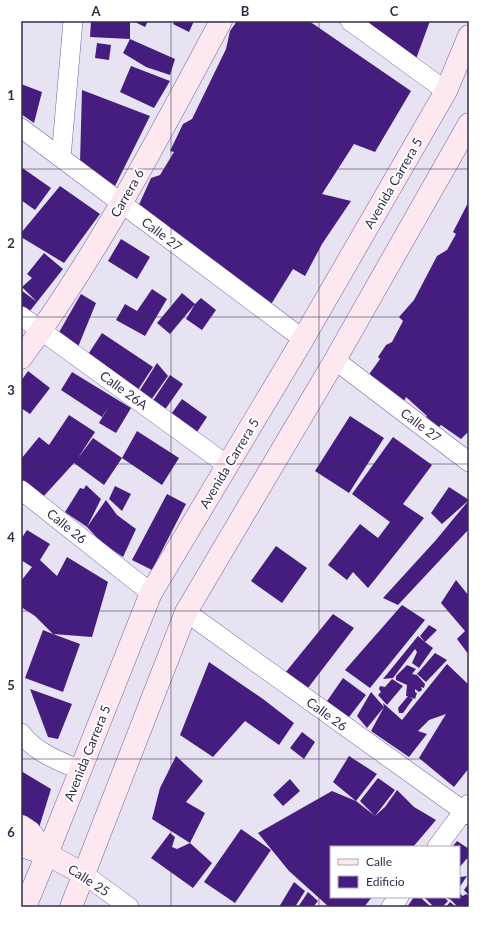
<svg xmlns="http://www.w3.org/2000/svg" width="490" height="928" font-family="Lato,sans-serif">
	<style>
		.building { fill: #451d7f }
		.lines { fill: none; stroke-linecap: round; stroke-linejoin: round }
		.street-casing { stroke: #7561a5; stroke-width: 20 }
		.secondary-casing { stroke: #7561a5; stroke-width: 23 }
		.street { stroke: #fff; stroke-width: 19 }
		.secondary { stroke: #fee8f0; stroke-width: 22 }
		.grid { fill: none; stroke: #352c4a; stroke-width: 1; stroke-opacity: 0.55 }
		.labels { text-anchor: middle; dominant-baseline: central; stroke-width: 4; stroke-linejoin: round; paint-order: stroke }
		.street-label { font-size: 13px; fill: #352c4a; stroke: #fff }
		.neatline { fill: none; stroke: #352c4a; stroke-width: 1.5 }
		.grid-label { font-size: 13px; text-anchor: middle; font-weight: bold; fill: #352c4a }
	</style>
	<rect width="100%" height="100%" fill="#e7e3f3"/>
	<path class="building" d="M 91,21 L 130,21 L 130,39 L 90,37 Z
		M 133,21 L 148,21 L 145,27 Z
		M 175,21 L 194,21 L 189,32 L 173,24 Z
		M 237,21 L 309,21 L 411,91 L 375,152 L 354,144 L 322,194 L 351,201 L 322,244 L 305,276 L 293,269 L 270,306 L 137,209 L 151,178 L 160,175 L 174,152 L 170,151 L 183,124 L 192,119 L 226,49 L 230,31 Z
		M 357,21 L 430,21 L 416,59 Z
		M 130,39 L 175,59 L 170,75 L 146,67 L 123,53 Z
		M 97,43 L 111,45 L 109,60 L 95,58 Z
		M 131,66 L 170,81 L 154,108 L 120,92 Z
		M 21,84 L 42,92 L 34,123 L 21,114 Z
		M 82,90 L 150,116 L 115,186 L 80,162 Z
		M 21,167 L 51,188 L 35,210 L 21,200 Z
		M 60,186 L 100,214 L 64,263 L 21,237 L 21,233 Z
		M 469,201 L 469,431 L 461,439 L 441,425 L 436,430 L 424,421 L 427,416 L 406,397 L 403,403 L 370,379 L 370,373 L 380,359 L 378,357 L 386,345 L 392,342 L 403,321 L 399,317 L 414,300 L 437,256 L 447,250 L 456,234 L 453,232 Z
		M 121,239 L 150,257 L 137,279 L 108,261 Z
		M 44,253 L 63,269 L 26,316 L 21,313 L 21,290 L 37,302 L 22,287 L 32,278 L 27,274 Z
		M 152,289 L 167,299 L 145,336 L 116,320 L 125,304 L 137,311 Z
		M 182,293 L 195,304 L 201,298 L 216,310 L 202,330 L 186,319 L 195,304 L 170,334 L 157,323 Z
		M 81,294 L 96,303 L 78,347 L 58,334 Z
		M 102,333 L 153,367 L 136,393 L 85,359 Z
		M 157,363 L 168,376 L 149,403 L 140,390 Z
		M 28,371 L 50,388 L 30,414 L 21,408 L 21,381 Z
		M 72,372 L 131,408 L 116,433 L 99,423 L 109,406 L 102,417 L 61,390 Z
		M 170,375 L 183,384 L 164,411 L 152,402 Z
		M 182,399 L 207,417 L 195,435 L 169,417 Z
		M 69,415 L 95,432 L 78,458 L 93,438 L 122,458 L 104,485 L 74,463 L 43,497 L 21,482 L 21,459 L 39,437 L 49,445 Z
		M 350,416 L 384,438 L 349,493 L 315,471 Z
		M 137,431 L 179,458 L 162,485 L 122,458 Z
		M 393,437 L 432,465 L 403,504 L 424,518 L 368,588 L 353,572 L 347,580 L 328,565 L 360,524 L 378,538 L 390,522 L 352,494 Z
		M 86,485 L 101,499 L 87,527 L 65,512 L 80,488 L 84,489 Z
		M 115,486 L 131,494 L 122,511 L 109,499 Z
		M 449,487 L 469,500 L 442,524 L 431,513 Z
		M 167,494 L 186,504 L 152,570 L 132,560 Z
		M 106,500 L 117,515 L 136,529 L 123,557 L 102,543 L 87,527 Z
		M 469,500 L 469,529 L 398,605 L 383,598 L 436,540 Z
		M 27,530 L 50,544 L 40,560 L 57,576 L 67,557 L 108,582 L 92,637 L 53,634 L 80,644 L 63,692 L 25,678 L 43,630 L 53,634 L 35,616 L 21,607 L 21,581 L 32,567 L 21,560 L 21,539 Z
		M 276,546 L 307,568 L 282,603 L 251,581 Z
		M 456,580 L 469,596 L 469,655 L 457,639 L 465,631 L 441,603 Z
		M 402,605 L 425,620 L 370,688 L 345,670 Z
		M 333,614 L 354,628 L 308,688 L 285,673 Z
		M 429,625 L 437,630 L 425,642 L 433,648 L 419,668 L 412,663 L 417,652 L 415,649 L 393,678 L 383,679 L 418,636 L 425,642 L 420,636 Z
		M 435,653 L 447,660 L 426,682 L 417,674 Z
		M 209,662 L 263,699 L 294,723 L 279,745 L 245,721 L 213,757 L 180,735 Z
		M 447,664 L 469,685 L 469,768 L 454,787 L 419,758 L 446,714 L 429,720 L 418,731 L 427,734 L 409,757 L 371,731 L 384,707 L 367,728 L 357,716 L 371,692 L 384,707 L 383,703 L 402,720 Z
		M 407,665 L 416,669 L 412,674 L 417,675 L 425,684 L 424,688 L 421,687 L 422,690 L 419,692 L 415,689 L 415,692 L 417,693 L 415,699 L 410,697 L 413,699 L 403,713 L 399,713 L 398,708 L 408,696 L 406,696 L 407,685 L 396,680 L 396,676 Z
		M 343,678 L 366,695 L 346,721 L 325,704 Z
		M 392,679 L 403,686 L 387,705 L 378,695 L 381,692 L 379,689 L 380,686 L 385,687 Z
		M 30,689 L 72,704 L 58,739 L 48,737 Z
		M 302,732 L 315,742 L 304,759 L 290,748 Z
		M 176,756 L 203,781 L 186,802 L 205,813 L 190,843 L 212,863 L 193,888 L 151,858 L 170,833 L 175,837 L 172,847 L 177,849 L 190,843 L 152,819 L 160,788 Z
		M 349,756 L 377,774 L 356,801 L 333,782 Z
		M 21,771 L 51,789 L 38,831 L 21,819 Z
		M 378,778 L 395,790 L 375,816 L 360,801 Z
		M 290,779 L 300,791 L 283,806 L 273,795 Z
		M 397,790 L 414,807 L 436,820 L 413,847 L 331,847 L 331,897 L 372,897 L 364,907 L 329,907 L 289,871 L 258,833 L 332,791 L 356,801 L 375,816 L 385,807 Z
		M 241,829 L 271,850 L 235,903 L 204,882 Z
		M 457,841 L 469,849 L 469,856 L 459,868 L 459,847 L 452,847 Z
		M 459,874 L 460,877 L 467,876 L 459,888 Z
		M 294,882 L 305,891 L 295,907 L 279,907 Z
		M 469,883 L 469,895 L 464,890 Z
		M 308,892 L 318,901 L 313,907 L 298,907 Z
		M 459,893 L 463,896 L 466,894 L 469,897 L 469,907 L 458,907 L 451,900 L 445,897 L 459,897 Z
		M 414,897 L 420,897 L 431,907 L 407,907 Z
		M 424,897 L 444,897 L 448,901 L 442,907 L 434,907 Z
		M 450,902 L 456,907 L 446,907 Z"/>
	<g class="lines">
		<defs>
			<path id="street" d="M 350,21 L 446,91
				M 21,128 L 303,339
				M 61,158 L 73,21
				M 21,316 L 227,465
				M 335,360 L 469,462
				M 21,490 L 151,593
				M 186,612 L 469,815
				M 21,733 C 36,753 57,760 80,770
				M 437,847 L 469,804
				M 85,875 L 129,907
				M 391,907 L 399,897"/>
			<path id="secondary" d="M 21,358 C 99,253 159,136 221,21
				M 21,826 L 30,832 L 47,854
				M 21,846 L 47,854 L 85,875
				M 25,907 L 47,854 L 151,593 L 303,339 L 446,91 L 469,36
				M 71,907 L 186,612 L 335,360 L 469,124"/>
		</defs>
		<use href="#street" class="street-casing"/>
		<use href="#secondary" class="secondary-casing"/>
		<use href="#street" class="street"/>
		<use href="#secondary" class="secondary"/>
	</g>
	<path class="grid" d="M 171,21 L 171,907M 319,21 L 319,907M 21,169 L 469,169M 21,317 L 469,317M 21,464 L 469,464M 21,611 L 469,611M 21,759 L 469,759"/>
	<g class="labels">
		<g class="street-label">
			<text transform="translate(393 183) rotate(-60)">Avenida Carrera 5</text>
			<text transform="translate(127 193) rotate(-60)">Carrera 6</text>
			<text transform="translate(162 234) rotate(37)">Calle 27</text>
			<text transform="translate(124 390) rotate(36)">Calle 26A</text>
			<text transform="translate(421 425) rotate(37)">Calle 27</text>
			<text transform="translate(229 463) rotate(-59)">Avenida Carrera 5</text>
			<text transform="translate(67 526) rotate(39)">Calle 26</text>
			<text transform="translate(327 714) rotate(36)">Calle 26</text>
			<text transform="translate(87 753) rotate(-68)">Avenida Carrera 5</text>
			<text transform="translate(89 880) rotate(33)">Calle 25</text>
		</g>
	</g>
	<rect width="490" height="928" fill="none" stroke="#ffffff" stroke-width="44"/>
	<rect x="330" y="846" width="130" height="52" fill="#ffffff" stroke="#aeabb7"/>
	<rect x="338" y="859" width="20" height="6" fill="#fee8f0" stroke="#aeabb7"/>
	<text x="366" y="866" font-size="12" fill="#352c4a">Calle</text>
	<rect x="338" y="876" width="20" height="12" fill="#451d7f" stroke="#aeabb7"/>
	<text x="366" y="886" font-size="12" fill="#352c4a">Edificio</text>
	<rect x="22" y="22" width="446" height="884" class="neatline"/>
	<g class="grid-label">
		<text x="96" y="16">A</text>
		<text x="245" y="16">B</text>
		<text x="394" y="16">C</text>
		<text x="11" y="100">1</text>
		<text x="11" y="248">2</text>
		<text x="11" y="395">3</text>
		<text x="11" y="542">4</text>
		<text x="11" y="690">5</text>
		<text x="11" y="837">6</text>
	</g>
</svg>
